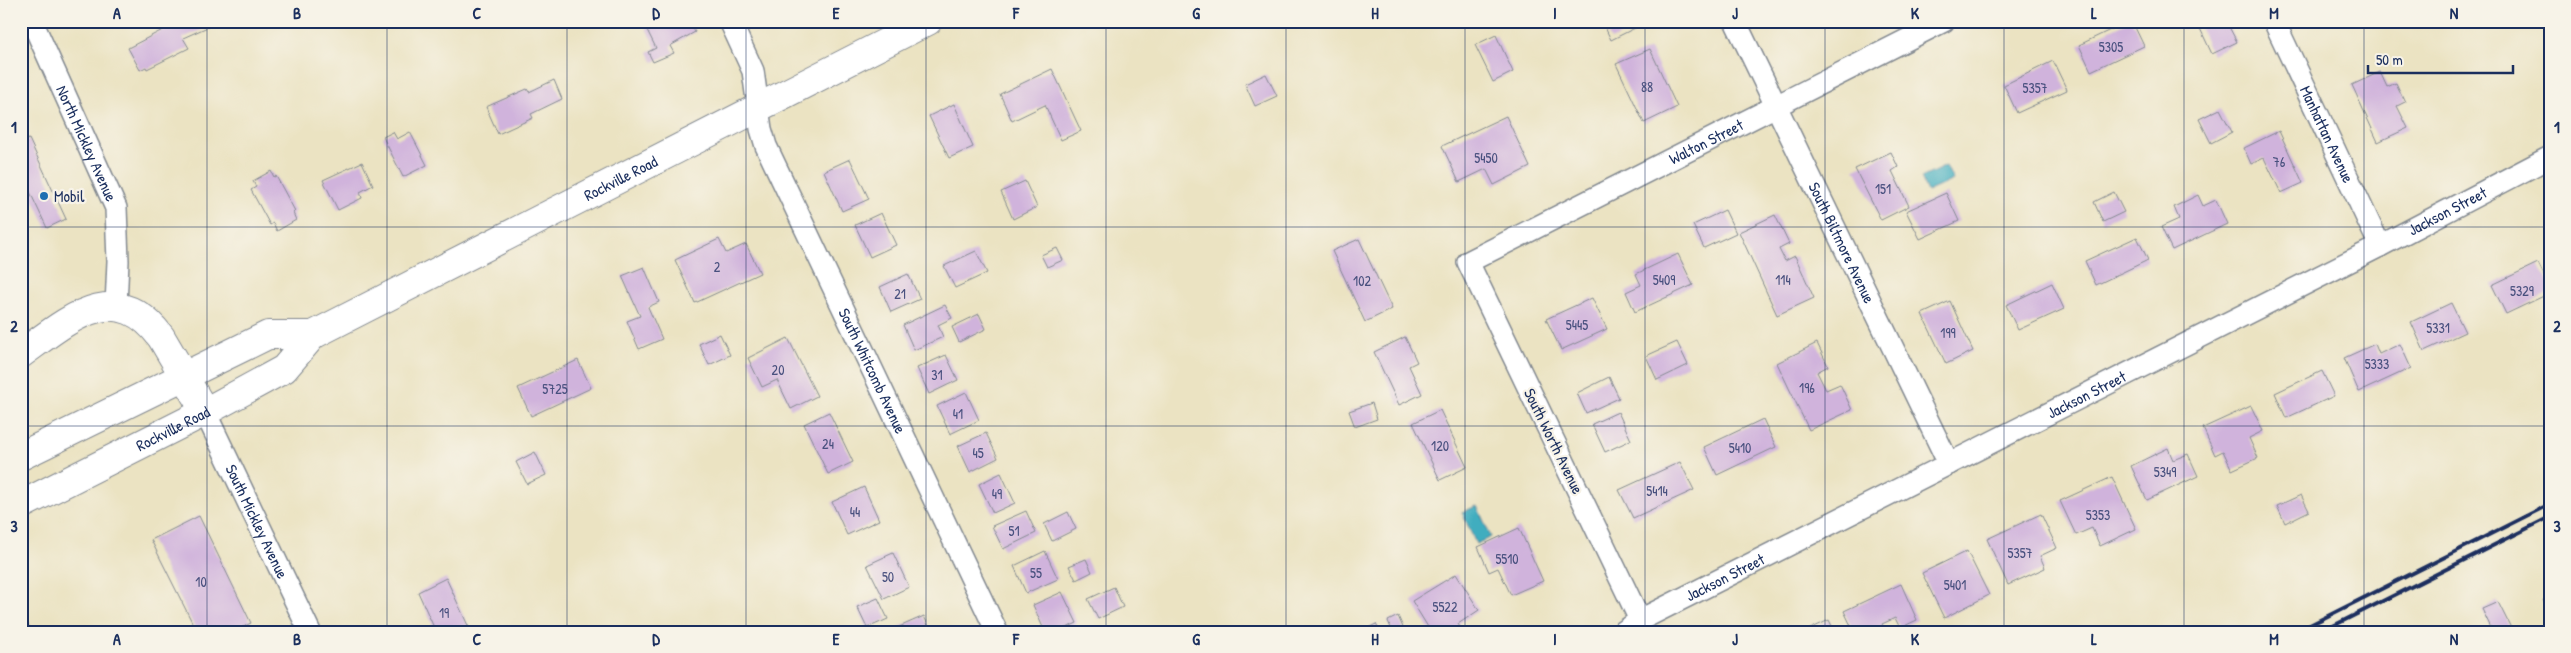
<svg xmlns="http://www.w3.org/2000/svg" width="2571" height="653" font-family="'Patrick Hand',sans-serif">
	<style>
		.water { fill: #40adbf; stroke: #2e6e8e }
		.building { fill: #d0b3dc }
		.lines { fill: none; stroke-linecap: round; stroke-linejoin: round }
		.minor-casing { stroke: #838990; stroke-width: 24 }
		.tertiary-casing { stroke: #838990; stroke-width: 30 }
		.primary-casing { stroke: #838990; stroke-width: 30 }
		.minor { stroke: #fff; stroke-width: 21 }
		.tertiary { stroke: #fff; stroke-width: 28 }
		.primary { stroke: #fff; stroke-width: 28 }
		.rail { stroke: #1b2f5e; stroke-width: 4 }
		.grid { fill: none; stroke: #1b2f5e; stroke-width: 1; stroke-opacity: 0.55 }
		.poi-dot { fill: #1f6fb2; stroke: #f7f3e8; stroke-width: 2 }
		.labels { text-anchor: middle; dominant-baseline: central; stroke-width: 4.5; stroke-linejoin: round; paint-order: stroke }
		.number-label { font-size: 14px; fill: #48507e }
		.street-label { font-size: 16px; fill: #1b2f5e; stroke: #f7f3e8 }
		.poi-label { font-size: 16px; fill: #1b2f5e; stroke: #f7f3e8; text-anchor: start }
		.neatline { fill: none; stroke: #1b2f5e; stroke-width: 2 }
		.grid-label { font-size: 16px; text-anchor: middle; font-weight: bold; fill: #1b2f5e }
	</style>
	<rect width="100%" height="100%" fill="#f7f3e8"/>
	<filter id="ink" filterUnits="userSpaceOnUse"><feTurbulence type="fractalNoise" baseFrequency=".02" numOctaves="2"/><feDisplacementMap in="SourceGraphic" scale="10" xChannelSelector="R" yChannelSelector="G"/><feConvolveMatrix kernelMatrix="1 2 1 2 8 2 1 2 1" color-interpolation-filters="sRGB"/></filter>
	<filter id="wash" filterUnits="userSpaceOnUse"><feTurbulence type="fractalNoise" baseFrequency=".0096" numOctaves="4" result="noise"/><feDisplacementMap in="SourceGraphic" scale="20" xChannelSelector="R" yChannelSelector="G"/><feGaussianBlur stdDeviation="1.12" result="paint"/><feColorMatrix in="noise" values="0 0 0 0 0 0 0 0 0 0 0 0 0 0 0 0 0 1.4 0 .05"/><feComposite in="paint" operator="in"/></filter>
	<g filter="url(#wash)">
		<rect width="100%" height="100%" fill="#ebe3c2"/>
		<path class="water" d="M 1946,166 L 1953,180 L 1927,192 L 1921,178 Z
			M 1477,506 L 1491,537 L 1476,544 L 1462,512 Z"/>
		<g id="blocks">
			<path class="building" d="M 175,21 L 221,21 L 183,38 L 189,48 L 147,69 L 146,67 L 140,70 L 128,48 L 176,23 Z
				M 662,21 L 690,21 L 695,32 L 670,46 L 674,53 L 653,62 L 648,52 L 656,48 L 646,28 Z
				M 1602,21 L 1634,21 L 1637,27 L 1611,40 Z
				M 2129,21 L 2132,21 L 2144,46 L 2091,71 L 2079,45 Z
				M 2179,21 L 2226,21 L 2237,42 L 2212,54 L 2197,22 L 2183,29 Z
				M 1496,35 L 1513,72 L 1493,82 L 1475,45 Z
				M 1650,49 L 1677,107 L 1644,123 L 1616,64 Z
				M 2053,61 L 2067,90 L 2017,113 L 2004,85 Z
				M 1052,69 L 1081,131 L 1061,140 L 1045,105 L 1012,121 L 1000,94 Z
				M 2380,72 L 2387,87 L 2396,83 L 2405,102 L 2397,106 L 2408,128 L 2378,142 L 2352,85 Z
				M 1266,74 L 1277,96 L 1255,106 L 1245,84 Z
				M 554,80 L 562,99 L 531,114 L 533,118 L 498,134 L 486,107 L 527,89 L 529,92 Z
				M 954,104 L 973,147 L 949,158 L 929,116 Z
				M 2220,109 L 2232,132 L 2211,143 L 2199,119 Z
				M 1506,116 L 1530,167 L 1494,185 L 1486,169 L 1459,182 L 1442,146 Z
				M 2279,131 L 2303,183 L 2281,193 L 2264,158 L 2251,164 L 2244,148 Z
				M 393,132 L 397,139 L 410,132 L 427,165 L 403,177 L 383,137 Z
				M 29,139 L 66,219 L 47,228 L 21,173 L 21,142 Z
				M 1891,152 L 1898,167 L 1892,171 L 1909,206 L 1881,220 L 1855,169 Z
				M 850,159 L 869,199 L 842,211 L 824,171 Z
				M 362,162 L 373,185 L 360,192 L 362,198 L 338,210 L 323,180 Z
				M 271,171 L 274,177 L 276,176 L 295,211 L 293,213 L 296,220 L 277,231 L 273,223 L 270,225 L 251,190 L 256,187 L 253,181 Z
				M 1025,181 L 1037,207 L 1013,219 L 1001,192 Z
				M 2114,192 L 2124,212 L 2103,222 L 2094,202 Z
				M 1946,193 L 1959,221 L 1920,239 L 1906,211 Z
				M 2198,195 L 2203,206 L 2216,200 L 2227,224 L 2172,250 L 2161,227 L 2179,219 L 2174,207 Z
				M 1725,210 L 1736,233 L 1704,248 L 1693,225 Z
				M 881,213 L 896,245 L 870,257 L 855,225 Z
				M 1775,215 L 1789,244 L 1779,249 L 1785,261 L 1795,256 L 1814,298 L 1777,315 L 1739,232 Z
				M 2137,237 L 2148,260 L 2096,285 L 2085,261 Z
				M 719,239 L 726,253 L 746,244 L 760,273 L 695,303 L 675,260 Z
				M 1359,239 L 1392,309 L 1365,322 L 1332,251 Z
				M 1057,248 L 1063,260 L 1047,267 L 1041,255 Z
				M 976,251 L 987,273 L 955,288 L 944,266 Z
				M 1678,254 L 1693,285 L 1635,312 L 1626,292 L 1641,285 L 1636,274 Z
				M 2538,263 L 2550,287 L 2550,293 L 2506,314 L 2492,285 Z
				M 644,267 L 659,302 L 648,307 L 662,339 L 639,349 L 627,321 L 640,316 L 622,276 Z
				M 908,274 L 920,299 L 891,312 L 880,287 Z
				M 2052,283 L 2064,309 L 2018,330 L 2006,305 Z
				M 1592,298 L 1607,329 L 1561,350 L 1546,319 Z
				M 1950,301 L 1973,351 L 1946,364 L 1922,314 Z
				M 2451,303 L 2465,332 L 2424,351 L 2411,322 Z
				M 945,305 L 952,318 L 938,325 L 943,337 L 914,350 L 903,325 Z
				M 979,314 L 986,329 L 959,342 L 952,327 Z
				M 720,334 L 730,355 L 709,365 L 699,344 Z
				M 1405,337 L 1417,362 L 1409,366 L 1422,394 L 1399,405 L 1374,352 Z
				M 788,338 L 817,396 L 791,409 L 777,380 L 762,387 L 748,358 Z
				M 1677,342 L 1688,365 L 1657,380 L 1646,356 Z
				M 1817,343 L 1828,366 L 1817,372 L 1826,390 L 1840,384 L 1852,410 L 1809,430 L 1777,363 Z
				M 2375,344 L 2379,354 L 2400,344 L 2411,368 L 2359,392 L 2344,358 Z
				M 946,355 L 958,380 L 929,394 L 917,368 Z
				M 578,360 L 591,388 L 531,416 L 518,388 Z
				M 2322,371 L 2334,396 L 2286,418 L 2275,393 Z
				M 1609,377 L 1619,398 L 1586,413 L 1577,393 Z
				M 966,392 L 979,420 L 950,434 L 937,406 Z
				M 1372,403 L 1377,419 L 1355,427 L 1349,411 Z
				M 2251,406 L 2263,431 L 2249,438 L 2258,458 L 2232,470 L 2223,451 L 2215,455 L 2203,428 Z
				M 1440,410 L 1467,467 L 1440,480 L 1413,423 Z
				M 829,412 L 853,462 L 828,474 L 804,424 Z
				M 1618,412 L 1631,440 L 1605,452 L 1592,424 Z
				M 1763,419 L 1776,447 L 1717,475 L 1704,447 Z
				M 986,433 L 998,458 L 970,472 L 958,446 Z
				M 2168,448 L 2173,460 L 2188,454 L 2198,476 L 2147,500 L 2131,466 Z
				M 535,452 L 546,475 L 527,484 L 516,462 Z
				M 1680,462 L 1694,490 L 1633,518 L 1619,490 Z
				M 1001,473 L 1015,503 L 993,513 L 979,484 Z
				M 2112,477 L 2136,529 L 2100,546 L 2092,528 L 2076,535 L 2060,501 Z
				M 864,487 L 879,520 L 847,535 L 832,502 Z
				M 2301,495 L 2309,511 L 2285,523 L 2277,506 Z
				M 1026,511 L 1036,533 L 1003,549 L 992,526 Z
				M 1068,512 L 1076,529 L 1052,541 L 1044,524 Z
				M 2041,514 L 2057,548 L 2040,556 L 2045,568 L 2008,585 L 1987,539 Z
				M 199,516 L 251,623 L 233,632 L 197,632 L 151,540 Z
				M 1519,528 L 1543,581 L 1511,595 L 1498,568 L 1489,572 L 1478,547 Z
				M 1045,551 L 1058,579 L 1026,593 L 1014,566 Z
				M 1967,551 L 1989,595 L 1944,618 L 1922,573 Z
				M 893,553 L 909,587 L 884,599 L 867,565 Z
				M 1086,559 L 1092,572 L 1076,580 L 1069,566 Z
				M 1456,574 L 1479,610 L 1458,624 L 1463,632 L 1431,632 L 1412,601 Z
				M 446,578 L 471,632 L 436,632 L 418,592 Z
				M 1901,584 L 1917,620 L 1900,628 L 1895,618 L 1882,624 L 1886,632 L 1854,632 L 1844,611 Z
				M 1114,587 L 1123,607 L 1098,619 L 1088,599 Z
				M 1062,592 L 1077,623 L 1058,632 L 1045,632 L 1033,605 Z
				M 2550,597 L 2550,613 L 2543,600 Z
				M 878,598 L 888,619 L 867,628 L 857,607 Z
				M 2498,602 L 2513,632 L 2493,632 L 2482,609 Z
				M 21,610 L 32,632 L 21,632 Z
				M 924,616 L 931,632 L 902,632 L 899,627 Z
				M 1398,616 L 1405,632 L 1384,632 L 1391,628 L 1388,621 Z
				M 1829,620 L 1835,632 L 1804,632 Z
				M 1376,624 L 1380,632 L 1360,632 Z"/>
		</g>
	</g>
	<g filter="url(#ink)">
		<use href="#blocks" fill-opacity="0" stroke="#838990" stroke-width="1"/>
		<g class="lines">
			<defs>
				<g id="minor">
					<path id="s1" d="M 32,21 L 116,208 L 118,261 L 116,306"/>
					<path id="s2" d="M 730,21 L 753,71 L 761,129 L 766,146 L 997,632"/>
					<path id="s3" d="M 1735,21 L 1949,464"/>
					<path id="s4" d="M 2274,21 L 2380,246"/>
					<path id="s5" d="M 205,412 L 310,632"/>
					<path id="s6" d="M 1640,620 L 1468,262 L 1944,21"/>
					<path id="s7" d="M 1623,632 L 1640,620 L 2380,246 L 2550,157"/>
				</g>
				<path id="tertiary" d="M 21,354 C 67,321 115,276 161,337 L 205,412"/>
				<g id="primary">
					<path d="M 21,456 L 268,335 L 313,335"/>
					<path id="s8" d="M 21,505 L 205,412 L 284,369 L 313,335 L 928,21"/>
				</g>
			</defs>
			<use href="#minor" class="minor-casing"/>
			<use href="#tertiary" class="tertiary-casing"/>
			<use href="#primary" class="primary-casing"/>
			<use href="#minor" class="minor"/>
			<use href="#tertiary" class="tertiary"/>
			<use href="#primary" class="primary"/>
			<path class="rail" d="M 2296,632 L 2550,504
				M 2321,632 L 2550,517"/>
		</g>
	</g>
	<path class="grid" d="M 207,21 L 207,632M 387,21 L 387,632M 567,21 L 567,632M 746,21 L 746,632M 926,21 L 926,632M 1106,21 L 1106,632M 1286,21 L 1286,632M 1465,21 L 1465,632M 1645,21 L 1645,632M 1825,21 L 1825,632M 2004,21 L 2004,632M 2184,21 L 2184,632M 2364,21 L 2364,632M 21,227 L 2550,227M 21,426 L 2550,426"/>
	<circle class="poi-dot" cx="44" cy="196" r="5"/>
	<g class="labels">
		<g class="number-label">
			<text x="2111" y="46">5305</text>
			<text x="1647" y="86">88</text>
			<text x="2035" y="87">5357</text>
			<text x="1486" y="157">5450</text>
			<text x="2279" y="161">76</text>
			<text x="1883" y="188">151</text>
			<text x="717" y="266">2</text>
			<text x="1664" y="279">5409</text>
			<text x="1783" y="279">114</text>
			<text x="1362" y="280">102</text>
			<text x="2522" y="290">5329</text>
			<text x="900" y="293">21</text>
			<text x="1577" y="324">5445</text>
			<text x="2438" y="327">5331</text>
			<text x="1948" y="332">199</text>
			<text x="2377" y="363">5333</text>
			<text x="778" y="369">20</text>
			<text x="937" y="374">31</text>
			<text x="1807" y="387">196</text>
			<text x="555" y="388">5725</text>
			<text x="958" y="413">41</text>
			<text x="828" y="443">24</text>
			<text x="1440" y="445">120</text>
			<text x="1740" y="447">5410</text>
			<text x="978" y="452">45</text>
			<text x="2165" y="471">5349</text>
			<text x="1657" y="490">5414</text>
			<text x="997" y="493">49</text>
			<text x="855" y="511">44</text>
			<text x="2098" y="514">5353</text>
			<text x="1014" y="530">51</text>
			<text x="2020" y="552">5357</text>
			<text x="1507" y="558">5510</text>
			<text x="1036" y="572">55</text>
			<text x="888" y="576">50</text>
			<text x="201" y="581">10</text>
			<text x="1955" y="584">5401</text>
			<text x="1445" y="606">5522</text>
			<text x="444" y="612">19</text>
		</g>
		<g class="street-label">
			<text stroke="none"><textPath href="#s4" startOffset="125">Manhattan Avenue</textPath></text>
			<text stroke="none"><textPath href="#s6" startOffset="664">Walton Street</textPath></text>
			<text stroke="none"><textPath href="#s1" startOffset="134">North Mickley Avenue</textPath></text>
			<text stroke="none"><textPath href="#s8" startOffset="686">Rockville Road</textPath></text>
			<text stroke="none"><textPath href="#s7" startOffset="926">Jackson Street</textPath></text>
			<text stroke="none"><textPath href="#s3" startOffset="246">South Biltmore Avenue</textPath></text>
			<text stroke="none"><textPath href="#s2" startOffset="380">South Whitcomb Avenue</textPath></text>
			<text stroke="none"><textPath href="#s7" startOffset="521">Jackson Street</textPath></text>
			<text stroke="none"><textPath href="#s8" startOffset="170">Rockville Road</textPath></text>
			<text transform="translate(1554 441) rotate(64)">South Worth Avenue</text>
			<text stroke="none"><textPath href="#s5" startOffset="121">South Mickley Avenue</textPath></text>
			<text stroke="none"><textPath href="#s7" startOffset="116">Jackson Street</textPath></text>
		</g>
		<g class="poi-label">
			<text x="54" y="196">Mobil</text>
		</g>
	</g>
	<rect width="2571" height="653" fill="none" stroke="#f7f3e8" stroke-width="55"/>
	<path d="M2368 65v8h145v-8" fill="none" stroke="#1b2f5e" stroke-width="2.5"/>
	<text x="2376" y="65" font-size="15" fill="#1b2f5e" stroke="#f7f3e8" stroke-width="4" paint-order="stroke">50 m</text>
	<rect x="28" y="28" width="2516" height="598" class="neatline"/>
	<g class="grid-label">
		<text x="117" y="19">A</text>
		<text x="297" y="19">B</text>
		<text x="477" y="19">C</text>
		<text x="656" y="19">D</text>
		<text x="836" y="19">E</text>
		<text x="1016" y="19">F</text>
		<text x="1196" y="19">G</text>
		<text x="1375" y="19">H</text>
		<text x="1555" y="19">I</text>
		<text x="1735" y="19">J</text>
		<text x="1915" y="19">K</text>
		<text x="2094" y="19">L</text>
		<text x="2274" y="19">M</text>
		<text x="2454" y="19">N</text>
		<text x="14" y="133">1</text>
		<text x="2557" y="133">1</text>
		<text x="14" y="332">2</text>
		<text x="2557" y="332">2</text>
		<text x="14" y="532">3</text>
		<text x="2557" y="532">3</text>
		<text x="117" y="645">A</text>
		<text x="297" y="645">B</text>
		<text x="477" y="645">C</text>
		<text x="656" y="645">D</text>
		<text x="836" y="645">E</text>
		<text x="1016" y="645">F</text>
		<text x="1196" y="645">G</text>
		<text x="1375" y="645">H</text>
		<text x="1555" y="645">I</text>
		<text x="1735" y="645">J</text>
		<text x="1915" y="645">K</text>
		<text x="2094" y="645">L</text>
		<text x="2274" y="645">M</text>
		<text x="2454" y="645">N</text>
	</g>
</svg>
